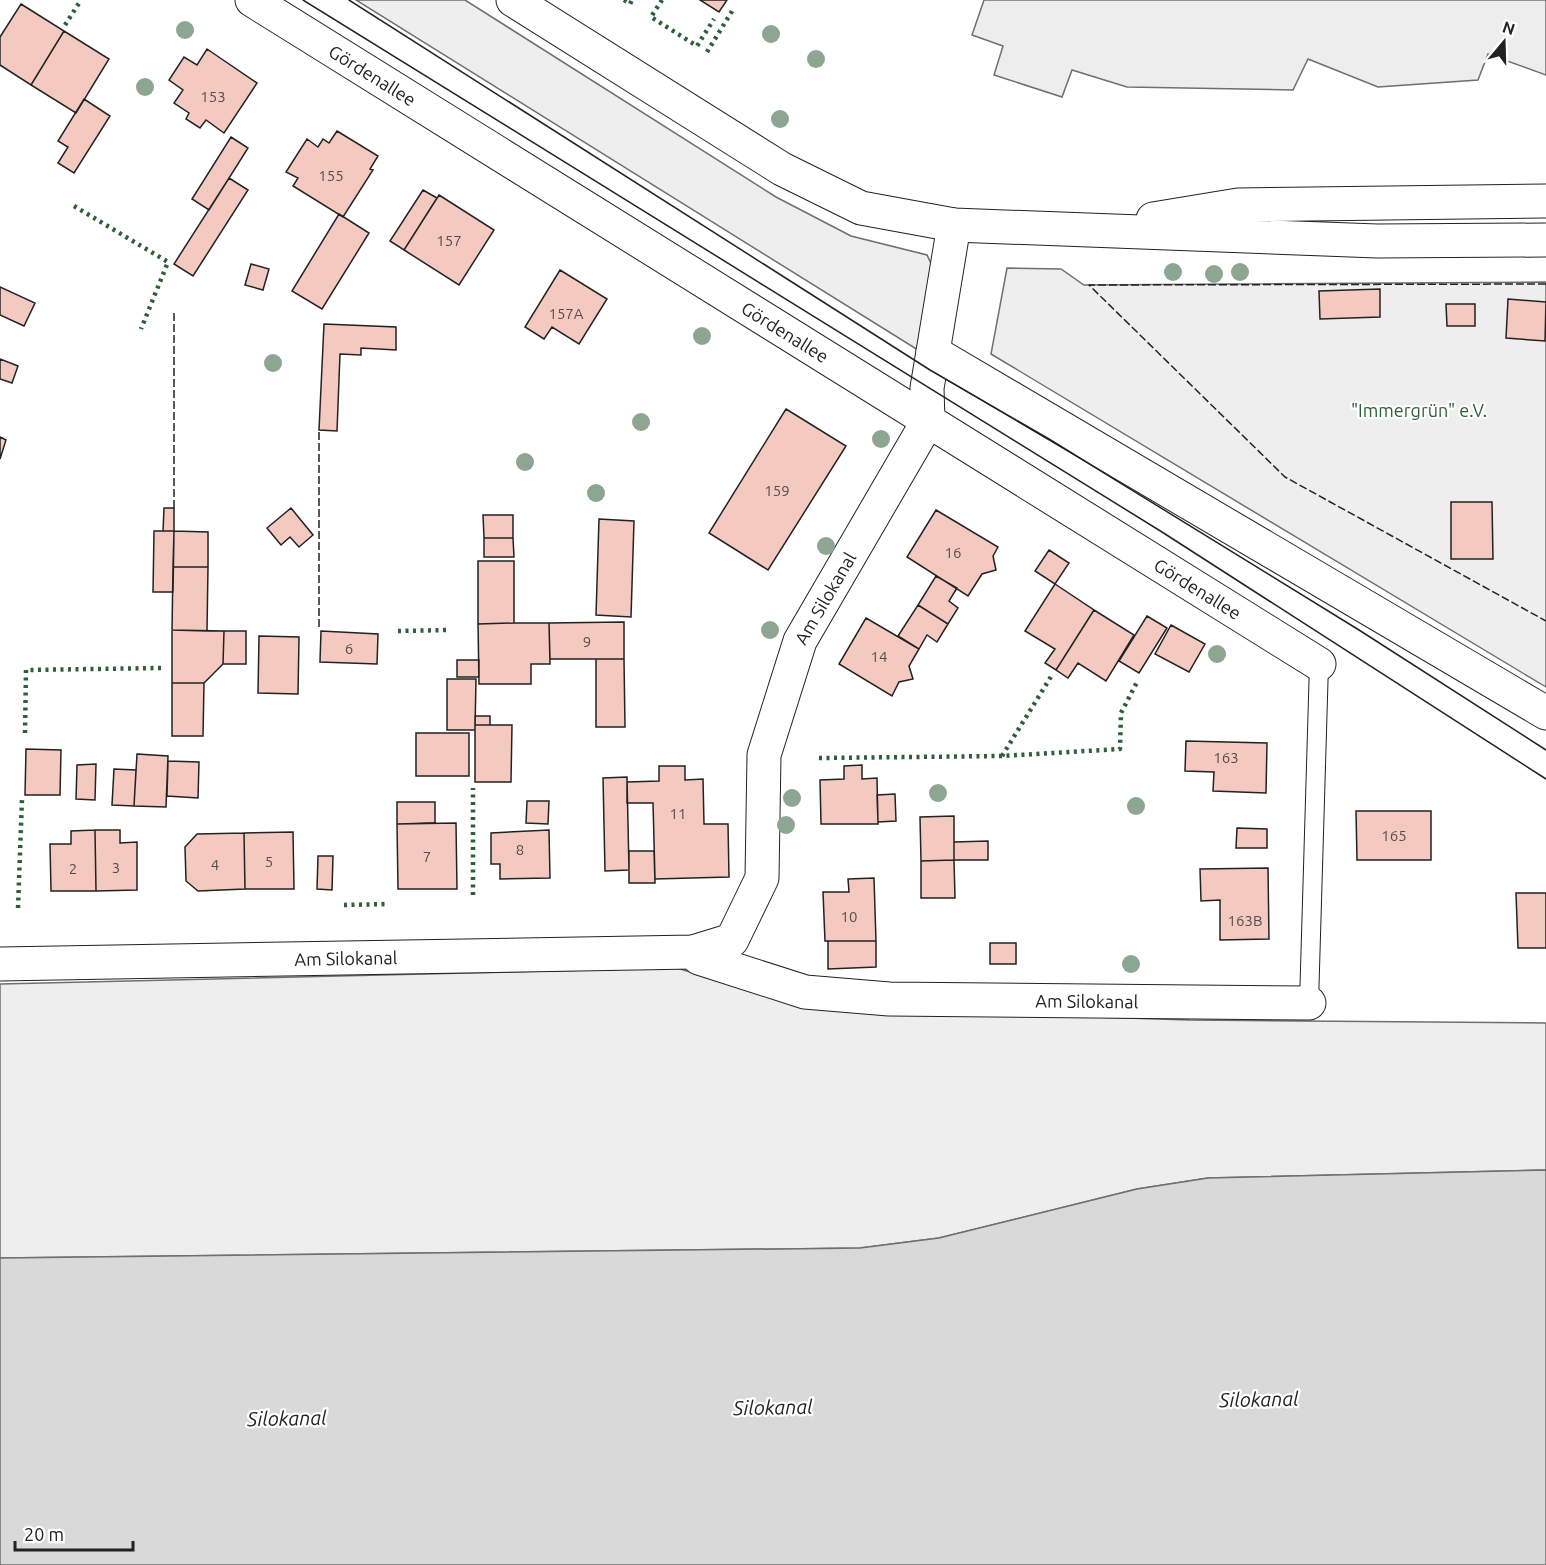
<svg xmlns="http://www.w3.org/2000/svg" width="1546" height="1565" font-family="Ubuntu,sans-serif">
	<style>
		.green { fill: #eee; stroke: #6f6f6f; stroke-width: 1.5 }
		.parking { fill: #ededed; stroke: #6f6f6f; stroke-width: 1.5 }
		.water { fill: #d9d9d9; stroke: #6f6f6f; stroke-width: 1.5 }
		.building { fill: #f3c9c0; stroke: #222; stroke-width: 1.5 }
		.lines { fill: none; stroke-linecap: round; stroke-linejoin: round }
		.service-casing { stroke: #222; stroke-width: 20 }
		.minor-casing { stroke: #222; stroke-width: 35 }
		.tertiary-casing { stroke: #222; stroke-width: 35 }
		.service { stroke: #fff; stroke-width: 18 }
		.minor { stroke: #fff; stroke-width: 33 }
		.tertiary { stroke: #fff; stroke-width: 33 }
		.tram { stroke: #222; stroke-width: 1.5 }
		.hedge { stroke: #2f5e38; stroke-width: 4.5; stroke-dasharray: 3 4.5; stroke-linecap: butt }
		.fence { stroke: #222; stroke-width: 1.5; stroke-dasharray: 8 3; stroke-linecap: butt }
		.tree { fill: #8da692 }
		.labels { text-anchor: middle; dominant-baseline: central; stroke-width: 4.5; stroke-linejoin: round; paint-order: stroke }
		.number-label { font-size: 15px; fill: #564c4a }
		.street-label { font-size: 18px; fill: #222; stroke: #fff }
		.park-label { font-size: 18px; fill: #2f5e38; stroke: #fff }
		.water-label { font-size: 20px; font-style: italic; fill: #222; stroke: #fff }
	</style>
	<rect width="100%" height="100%" fill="#fff"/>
	<path class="green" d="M 356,0 L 465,0 L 776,197 L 851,236 L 927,255 L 934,270 L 918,350 Z
		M 1007,268 L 1061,269 L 1084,285 L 1546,282 L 1546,687 L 991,354 Z
		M 677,968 L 806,1008 L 1190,1020 L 1546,1023 L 1546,1170 L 1208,1178 L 1137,1189 L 939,1238 L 860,1248 L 0,1258 L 0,984 Z"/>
	<path class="parking" d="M 984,0 L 1546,0 L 1546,75 L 1488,54 L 1478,80 L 1378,87 L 1308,59 L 1293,90 L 1127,87 L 1072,70 L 1062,97 L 994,75 L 1003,46 L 972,35 Z"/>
	<path class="water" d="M 1546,1170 L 1546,1565 L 0,1565 L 0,1258 L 860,1248 L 939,1238 L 1137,1189 L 1208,1178 Z"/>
	<path class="building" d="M 700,0 L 727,0 L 719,12 Z
		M 21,4 L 64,31 L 31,85 L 0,65 L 0,37 Z
		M 64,31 L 109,59 L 76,113 L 31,85 Z
		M 207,49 L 257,83 L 224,133 L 206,120 L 200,128 L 186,119 L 189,113 L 174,103 L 183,90 L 169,80 L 184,57 L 197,65 Z
		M 84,99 L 110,116 L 74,173 L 58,163 L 68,147 L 58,141 Z
		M 337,131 L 378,156 L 370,169 L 373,170 L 343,217 L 293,186 L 298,178 L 286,172 L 307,139 L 318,147 L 323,139 L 329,143 Z
		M 231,137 L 248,148 L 209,210 L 192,199 Z
		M 229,178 L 248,190 L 193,276 L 174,264 Z
		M 423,190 L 437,198 L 404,250 L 390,241 Z
		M 439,195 L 494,230 L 459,285 L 404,250 Z
		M 339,214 L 369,233 L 322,309 L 292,291 Z
		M 251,264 L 269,269 L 263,290 L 245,285 Z
		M 560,270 L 607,299 L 579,344 L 552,327 L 544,339 L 525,327 Z
		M 0,287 L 35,303 L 24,326 L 0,315 Z
		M 1380,289 L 1380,317 L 1320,319 L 1319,291 Z
		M 1508,299 L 1546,302 L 1545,341 L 1506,338 Z
		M 1446,304 L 1475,304 L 1475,326 L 1447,326 Z
		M 324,324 L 396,327 L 396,350 L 361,348 L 361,355 L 340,354 L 337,431 L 319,430 Z
		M 0,359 L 18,366 L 12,383 L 0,379 Z
		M 786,409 L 846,446 L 768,570 L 709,533 Z
		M 0,437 L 6,440 L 0,459 Z
		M 1451,502 L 1492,502 L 1493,559 L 1451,559 Z
		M 164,508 L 174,508 L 174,531 L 163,531 Z
		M 291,508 L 313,535 L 299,547 L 290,537 L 281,545 L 267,528 Z
		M 936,510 L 998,547 L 993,556 L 996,570 L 982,574 L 968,596 L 907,557 Z
		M 483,515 L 513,515 L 513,538 L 484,538 Z
		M 599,519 L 634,521 L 631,617 L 596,615 Z
		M 154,531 L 174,531 L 173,592 L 153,592 Z
		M 174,531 L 208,532 L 208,567 L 173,567 Z
		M 484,538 L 513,538 L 514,557 L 484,557 Z
		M 1049,550 L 1069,563 L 1055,584 L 1035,571 Z
		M 478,561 L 514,561 L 514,623 L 478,624 Z
		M 173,567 L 208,567 L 207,631 L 172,630 Z
		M 936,576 L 957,588 L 949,601 L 958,608 L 948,624 L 918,605 Z
		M 1055,584 L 1094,610 L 1056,670 L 1045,663 L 1055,649 L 1025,631 Z
		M 918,605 L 948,624 L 937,642 L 927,635 L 919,649 L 898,636 Z
		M 1094,610 L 1134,635 L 1106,681 L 1078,663 L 1068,678 L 1056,670 Z
		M 1147,616 L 1167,628 L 1139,673 L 1119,661 Z
		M 866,618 L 919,649 L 909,666 L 913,679 L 899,682 L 892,696 L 839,664 Z
		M 624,622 L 624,659 L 550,659 L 549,623 Z
		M 514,623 L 549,623 L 550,664 L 531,664 L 531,684 L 479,684 L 478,624 Z
		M 1171,625 L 1205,644 L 1189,672 L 1155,654 Z
		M 172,630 L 224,631 L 223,664 L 204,683 L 172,683 Z
		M 224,631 L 246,631 L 246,664 L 223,664 Z
		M 321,631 L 378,634 L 377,664 L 320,662 Z
		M 259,636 L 299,637 L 298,694 L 258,693 Z
		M 596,659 L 624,659 L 625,727 L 596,727 Z
		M 457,660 L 479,660 L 479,677 L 457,677 Z
		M 447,679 L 476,679 L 475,730 L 447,730 Z
		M 172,683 L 204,683 L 203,736 L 172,736 Z
		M 475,716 L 490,716 L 490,725 L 475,725 Z
		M 475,725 L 512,725 L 511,782 L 475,782 Z
		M 416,733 L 469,733 L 469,776 L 416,776 Z
		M 1186,741 L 1267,743 L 1266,793 L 1213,791 L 1214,772 L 1185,771 Z
		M 26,749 L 61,750 L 60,795 L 25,795 Z
		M 137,754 L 168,756 L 166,807 L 134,806 Z
		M 168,761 L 199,762 L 198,798 L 167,796 Z
		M 96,764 L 95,800 L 76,799 L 77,765 Z
		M 862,765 L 862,779 L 877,778 L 878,824 L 821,824 L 820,780 L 844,779 L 844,766 Z
		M 659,766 L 685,766 L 685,780 L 703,779 L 704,824 L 728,824 L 729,877 L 655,879 L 653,803 L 627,803 L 627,782 L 659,781 Z
		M 114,769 L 136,770 L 134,806 L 112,805 Z
		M 627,777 L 629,870 L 605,871 L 603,778 Z
		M 895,794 L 896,821 L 878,822 L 877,795 Z
		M 527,801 L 549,801 L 548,824 L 526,823 Z
		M 397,802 L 435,802 L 435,823 L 397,824 Z
		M 1356,811 L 1431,811 L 1431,860 L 1357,860 Z
		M 954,816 L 954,860 L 921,861 L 920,817 Z
		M 456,823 L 457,889 L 398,889 L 397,824 Z
		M 1237,828 L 1267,829 L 1267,848 L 1236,848 Z
		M 95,830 L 96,891 L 51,891 L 50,844 L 71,844 L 71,831 Z
		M 95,830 L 120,830 L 120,843 L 137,842 L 137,890 L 96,891 Z
		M 549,830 L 550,878 L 500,879 L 500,864 L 491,864 L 491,833 Z
		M 293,832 L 294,889 L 245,889 L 244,833 Z
		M 244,833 L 245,889 L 198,891 L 186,881 L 185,847 L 197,834 Z
		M 988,841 L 988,860 L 954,860 L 954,842 Z
		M 629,851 L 654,851 L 655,883 L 629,883 Z
		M 318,856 L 333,856 L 332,890 L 317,889 Z
		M 954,860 L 955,898 L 921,898 L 921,861 Z
		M 1268,868 L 1269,939 L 1220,940 L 1220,900 L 1201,901 L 1200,869 Z
		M 874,878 L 876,941 L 825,941 L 823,892 L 849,892 L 848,879 Z
		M 1516,893 L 1546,893 L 1546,948 L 1518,948 Z
		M 828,941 L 876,941 L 876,967 L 828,969 Z
		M 990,943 L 1016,943 L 1016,964 L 990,964 Z"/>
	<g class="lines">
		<defs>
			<path id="service" d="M 1309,1003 L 1319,664"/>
			<g id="minor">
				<path id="s1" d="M 252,0 L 1319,664"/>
				<path d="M 933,352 L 1546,713"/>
				<path id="s2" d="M 693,952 L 699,958 L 805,992 L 889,999 L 1309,1003"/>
				<path id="s3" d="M 0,964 L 693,952 L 732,940 L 762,878 L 764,755 L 800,641 L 928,421 L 927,388 L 954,225"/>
			</g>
			<path id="tertiary" d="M 513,0 L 782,169 L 861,208 L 954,225 L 1377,241 L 1546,240
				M 1153,219 L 1238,205 L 1546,201"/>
		</defs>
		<use href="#service" class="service-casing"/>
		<use href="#minor" class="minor-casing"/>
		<use href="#tertiary" class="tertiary-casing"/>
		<use href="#service" class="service"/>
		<use href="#minor" class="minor"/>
		<use href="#tertiary" class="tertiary"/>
		<path class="tram" d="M 303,0 L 1162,532 L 1546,779
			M 349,0 L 930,370 L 1049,439 L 1359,630 L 1546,750"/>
		<path class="hedge" d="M 624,0 L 630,4 L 632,0
			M 662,0 L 651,17 L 697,46 L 714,19
			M 65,25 L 81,0
			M 707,52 L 734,8
			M 74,206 L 168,262 L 141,329
			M 398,631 L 447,630
			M 25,733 L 26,670 L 161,668
			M 1002,756 L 1052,675
			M 819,758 L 1002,756 L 1120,749 L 1121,713 L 1137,682
			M 473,895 L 473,788
			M 344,905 L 389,904
			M 18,908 L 22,799"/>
		<path class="fence" d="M 1546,284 L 1089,285 L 1285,477 L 1546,621
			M 174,313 L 174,508
			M 319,627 L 319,430"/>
	</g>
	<g class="tree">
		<circle cx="185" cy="30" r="9"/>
		<circle cx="771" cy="34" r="9"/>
		<circle cx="816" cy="59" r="9"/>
		<circle cx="145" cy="87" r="9"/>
		<circle cx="780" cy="119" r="9"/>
		<circle cx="1173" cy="272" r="9"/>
		<circle cx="1240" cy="272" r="9"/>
		<circle cx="1214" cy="274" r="9"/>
		<circle cx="702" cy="336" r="9"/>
		<circle cx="273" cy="363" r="9"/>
		<circle cx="641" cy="422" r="9"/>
		<circle cx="881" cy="439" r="9"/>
		<circle cx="525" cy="462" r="9"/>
		<circle cx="596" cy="493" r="9"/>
		<circle cx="826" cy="546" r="9"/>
		<circle cx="770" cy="630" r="9"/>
		<circle cx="1217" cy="654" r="9"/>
		<circle cx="938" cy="793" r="9"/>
		<circle cx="792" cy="798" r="9"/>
		<circle cx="1136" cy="806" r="9"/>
		<circle cx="786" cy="825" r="9"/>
		<circle cx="1131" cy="964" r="9"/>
	</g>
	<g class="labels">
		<g class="number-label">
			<text x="213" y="96">153</text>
			<text x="331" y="175">155</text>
			<text x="449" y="240">157</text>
			<text x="566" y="313">157A</text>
			<text x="777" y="490">159</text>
			<text x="953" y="552">16</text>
			<text x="587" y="641">9</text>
			<text x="349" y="648">6</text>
			<text x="879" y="656">14</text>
			<text x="1226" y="757">163</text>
			<text x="678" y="813">11</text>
			<text x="1394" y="835">165</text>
			<text x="520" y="849">8</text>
			<text x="427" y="856">7</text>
			<text x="269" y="861">5</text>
			<text x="215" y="864">4</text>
			<text x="116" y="867">3</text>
			<text x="73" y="868">2</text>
			<text x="849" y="916">10</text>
			<text x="1245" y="920">163B</text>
		</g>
		<g class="street-label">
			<text stroke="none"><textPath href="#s1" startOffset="142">Gördenallee</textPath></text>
			<text stroke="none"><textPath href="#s1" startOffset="628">Gördenallee</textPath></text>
			<text stroke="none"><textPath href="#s1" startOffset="1114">Gördenallee</textPath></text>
			<text stroke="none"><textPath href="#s3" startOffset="1095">Am Silokanal</textPath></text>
			<text stroke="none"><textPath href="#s3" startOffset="346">Am Silokanal</textPath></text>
			<text stroke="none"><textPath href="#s2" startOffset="402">Am Silokanal</textPath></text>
		</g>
		<g class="park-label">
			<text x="1419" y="410">"Immergrün" e.V.</text>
		</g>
		<g class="water-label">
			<text transform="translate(1259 1399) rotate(-1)">Silokanal</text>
			<text transform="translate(773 1407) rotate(-1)">Silokanal</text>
			<text transform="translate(287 1418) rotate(-1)">Silokanal</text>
		</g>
	</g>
	<g transform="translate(1504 42) rotate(19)" stroke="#ffffff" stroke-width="4.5" paint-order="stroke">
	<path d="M0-4.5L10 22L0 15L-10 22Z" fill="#222222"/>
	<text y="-9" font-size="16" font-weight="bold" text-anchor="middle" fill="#222222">N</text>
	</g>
	<path d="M15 1541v9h118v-9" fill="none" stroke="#222222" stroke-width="3"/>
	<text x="24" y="1541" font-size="18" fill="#222222" stroke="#ffffff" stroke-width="4.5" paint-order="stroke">20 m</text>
</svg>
